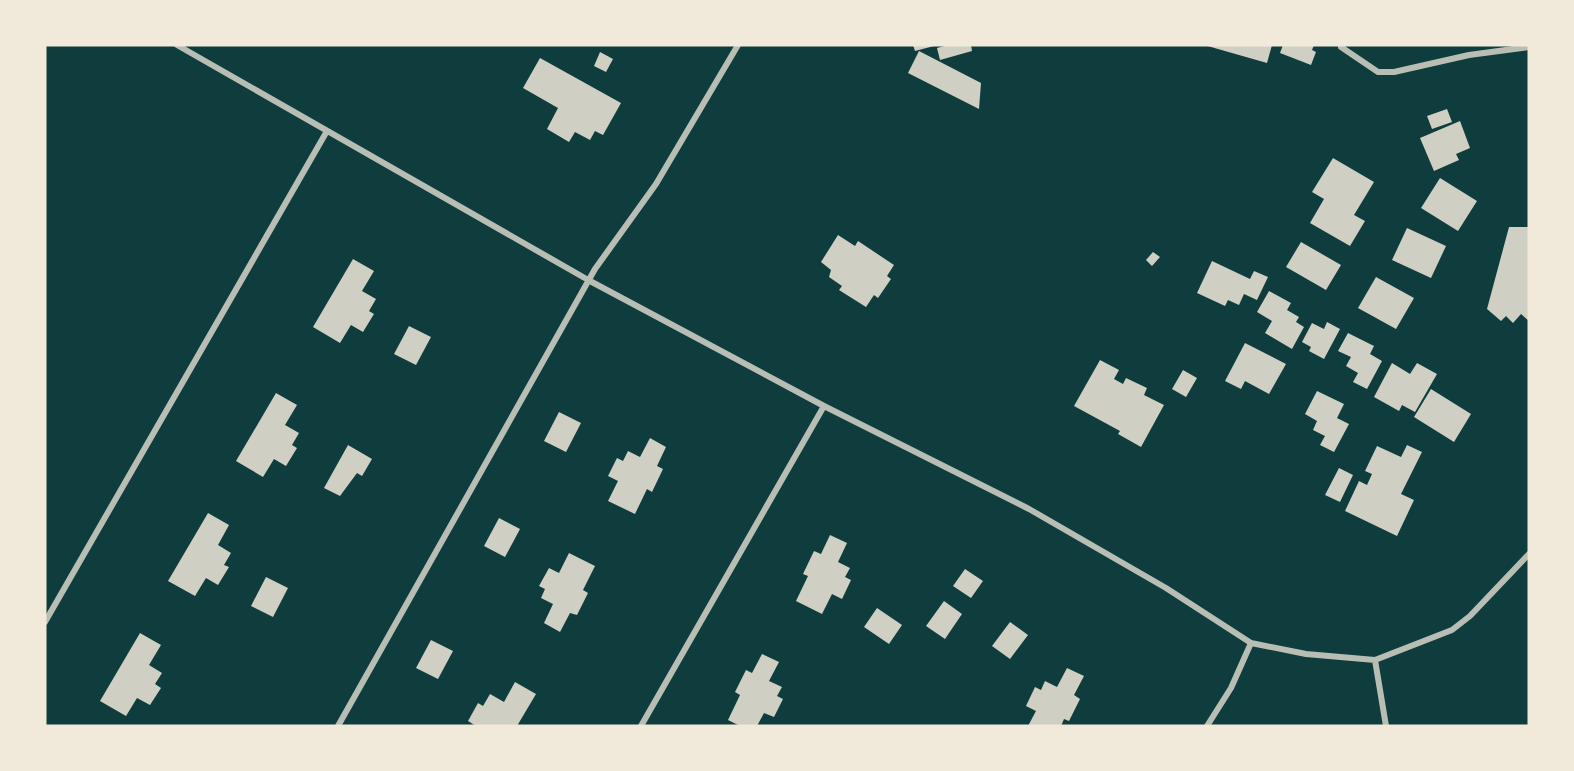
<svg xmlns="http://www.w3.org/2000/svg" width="1574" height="771" font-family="Overpass,sans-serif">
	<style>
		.building { fill: #cfcfc3 }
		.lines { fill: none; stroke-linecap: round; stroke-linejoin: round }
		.minor { stroke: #b8beb3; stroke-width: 6 }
	</style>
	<rect width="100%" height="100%" fill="#0f3d3e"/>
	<path class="building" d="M 913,45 L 934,45 L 934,46 L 915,51 Z
		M 948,45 L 971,45 L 972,51 L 940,60 L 937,48 Z
		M 1204,45 L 1272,45 L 1267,63 Z
		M 1283,45 L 1314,45 L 1312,50 L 1316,52 L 1311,65 L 1280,53 Z
		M 919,51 L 981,83 L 979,109 L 908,73 Z
		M 600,52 L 613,59 L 606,72 L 594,66 Z
		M 540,58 L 621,103 L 603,135 L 595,131 L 590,140 L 575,132 L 569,142 L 547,129 L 558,108 L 523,88 Z
		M 1447,109 L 1452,122 L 1432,129 L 1427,116 Z
		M 1460,121 L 1470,148 L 1456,154 L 1459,160 L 1434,171 L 1420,138 Z
		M 1333,158 L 1374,182 L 1354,215 L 1365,221 L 1350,246 L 1310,223 L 1324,199 L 1312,192 Z
		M 1440,178 L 1477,201 L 1458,231 L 1421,208 Z
		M 1509,227 L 1529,227 L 1529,321 L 1521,314 L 1513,323 L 1506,316 L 1501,321 L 1487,309 Z
		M 1407,228 L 1446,246 L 1431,278 L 1392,260 Z
		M 838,235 L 855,246 L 858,241 L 894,265 L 887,276 L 891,279 L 878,298 L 874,295 L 866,307 L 839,290 L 842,286 L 829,277 L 831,270 L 821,262 Z
		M 1301,242 L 1341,265 L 1326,290 L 1286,267 Z
		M 1153,252 L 1160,257 L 1152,266 L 1146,260 Z
		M 353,259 L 374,271 L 362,291 L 376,299 L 369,311 L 374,314 L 363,332 L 351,325 L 340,343 L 313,327 Z
		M 1212,261 L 1250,279 L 1254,271 L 1268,277 L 1257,300 L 1244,294 L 1239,305 L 1228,300 L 1225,306 L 1197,293 Z
		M 1376,277 L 1414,298 L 1396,329 L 1358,308 Z
		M 1269,291 L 1291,303 L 1287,310 L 1299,317 L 1296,322 L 1304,327 L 1292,349 L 1265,333 L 1272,321 L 1257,312 Z
		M 1327,322 L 1340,329 L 1324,359 L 1309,351 L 1311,347 L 1302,342 L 1312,323 L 1324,329 Z
		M 409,326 L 431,337 L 416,365 L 394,354 Z
		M 1348,333 L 1374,346 L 1370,354 L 1382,361 L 1367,389 L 1353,382 L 1358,373 L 1346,366 L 1351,357 L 1338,351 Z
		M 1245,343 L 1286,364 L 1269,394 L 1245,381 L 1241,389 L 1225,381 Z
		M 1100,360 L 1119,370 L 1114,379 L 1123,384 L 1126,378 L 1147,388 L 1144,395 L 1164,405 L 1141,447 L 1118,434 L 1120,431 L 1074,406 Z
		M 1392,363 L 1410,374 L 1417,363 L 1437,374 L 1415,412 L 1402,405 L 1399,411 L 1374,397 Z
		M 1183,370 L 1197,378 L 1186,397 L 1172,389 Z
		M 1431,389 L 1471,414 L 1454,442 L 1414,417 Z
		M 1317,391 L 1344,404 L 1337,418 L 1349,424 L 1334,452 L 1320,445 L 1325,436 L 1313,430 L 1317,421 L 1305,414 Z
		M 276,393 L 297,405 L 285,425 L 299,433 L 292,445 L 297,448 L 286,466 L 274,459 L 263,477 L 236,461 Z
		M 559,412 L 581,423 L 566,452 L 544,441 Z
		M 650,438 L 666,447 L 657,466 L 663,469 L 652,492 L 647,489 L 635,514 L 608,501 L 618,481 L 608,476 L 617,458 L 623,461 L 628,451 L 640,457 Z
		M 348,445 L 372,459 L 362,476 L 357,473 L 340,496 L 324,488 Z
		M 1407,445 L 1422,452 L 1401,494 L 1414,500 L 1397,536 L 1345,511 L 1359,481 L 1367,485 L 1372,474 L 1365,471 L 1377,446 L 1401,457 Z
		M 1339,468 L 1353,475 L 1340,502 L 1325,495 Z
		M 208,513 L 229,525 L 218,545 L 231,553 L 224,565 L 229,567 L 218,585 L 206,578 L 195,596 L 168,581 Z
		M 499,518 L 520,529 L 505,557 L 484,546 Z
		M 830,535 L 847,543 L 838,562 L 850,568 L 845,577 L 851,580 L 842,599 L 832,594 L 822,614 L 796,601 L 808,576 L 803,574 L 814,551 L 821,554 Z
		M 569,553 L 595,566 L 583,590 L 588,593 L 577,615 L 570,613 L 560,632 L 544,623 L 553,604 L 541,598 L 545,589 L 539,586 L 549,568 L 559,573 Z
		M 965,569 L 983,581 L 971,598 L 953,586 Z
		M 266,577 L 288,588 L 273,617 L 251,606 Z
		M 944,601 L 962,614 L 945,639 L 926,626 Z
		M 877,608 L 902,625 L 889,644 L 864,627 Z
		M 1010,622 L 1028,635 L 1010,659 L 992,646 Z
		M 140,633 L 161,645 L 149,665 L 162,673 L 155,684 L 161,688 L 150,705 L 137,698 L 126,716 L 100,701 Z
		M 431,640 L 453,651 L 438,679 L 416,668 Z
		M 762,654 L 779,662 L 769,681 L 782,687 L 777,696 L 783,699 L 774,717 L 764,713 L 757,726 L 740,726 L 728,720 L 740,695 L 735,692 L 746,670 L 752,673 Z
		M 1067,668 L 1084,676 L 1074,695 L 1080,699 L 1069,721 L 1064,719 L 1061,726 L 1028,726 L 1036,711 L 1026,706 L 1035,687 L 1041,690 L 1045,681 L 1057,687 Z
		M 515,682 L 536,694 L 517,726 L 476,726 L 468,721 L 478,703 L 483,706 L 490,694 L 504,702 Z"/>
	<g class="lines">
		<path class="minor" d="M 177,45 L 590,281 L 824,406 L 1029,509 L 1166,588 L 1251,643 L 1306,654 L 1375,660 L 1452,630 L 1470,616 L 1529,554
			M 1341,47 L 1378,72 L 1394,72 L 1469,55 L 1529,47
			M 45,622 L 327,131
			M 1375,660 L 1386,726
			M 338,726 L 595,269 L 656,184 L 738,45
			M 641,726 L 824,406
			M 1207,726 L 1231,688 L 1251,643"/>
	</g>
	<rect width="1574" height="771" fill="none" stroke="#f1e9da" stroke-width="93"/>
</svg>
